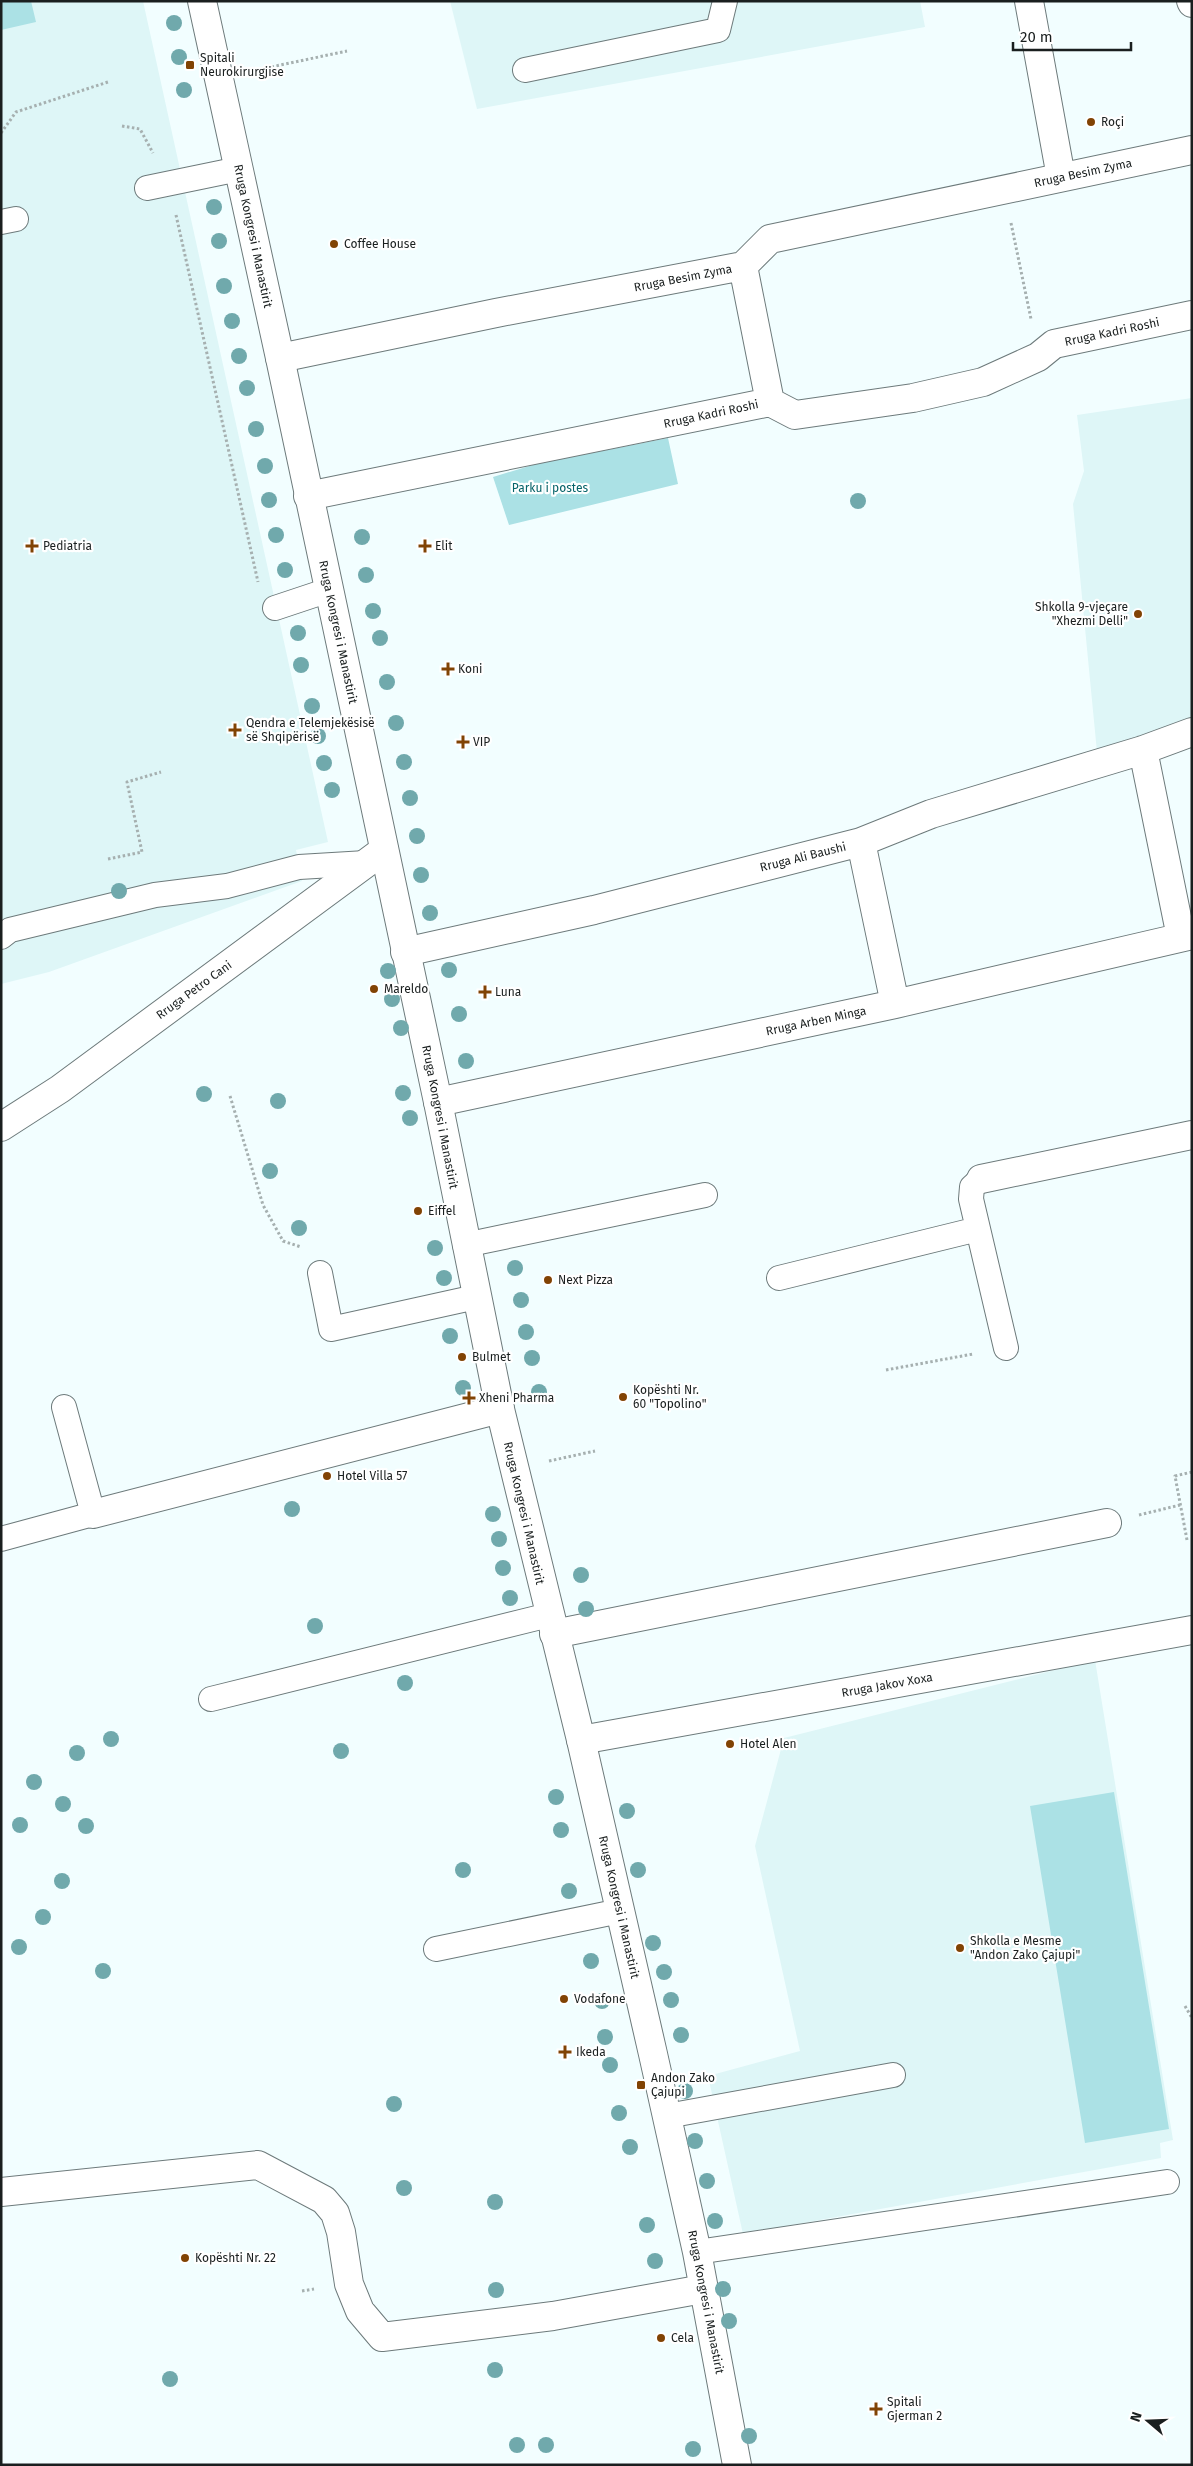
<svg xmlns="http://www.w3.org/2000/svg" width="1193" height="2466" font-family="'Fira Sans',sans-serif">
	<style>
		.built { fill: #def6f7 }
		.green { fill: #abe1e5 }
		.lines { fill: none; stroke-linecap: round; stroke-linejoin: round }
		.lane-casing { stroke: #6d7a7b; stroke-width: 26 }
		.street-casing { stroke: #6d7a7b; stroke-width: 30 }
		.secondary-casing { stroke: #6d7a7b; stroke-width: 30 }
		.path { stroke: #a6b0b0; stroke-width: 3; stroke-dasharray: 2.5 2.5; stroke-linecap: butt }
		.lane { stroke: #fff; stroke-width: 24 }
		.street { stroke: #fff; stroke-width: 28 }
		.secondary { stroke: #fff; stroke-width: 28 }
		.tree { fill: #70a9ac }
		.poi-dot { fill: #814304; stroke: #fff; stroke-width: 2 }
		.labels { text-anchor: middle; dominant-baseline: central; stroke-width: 4.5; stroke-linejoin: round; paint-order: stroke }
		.poi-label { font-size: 12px; fill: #1a1f1f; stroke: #fff; text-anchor: start }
		.street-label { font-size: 12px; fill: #1a1f1f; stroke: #fff }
		.park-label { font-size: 12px; fill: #066369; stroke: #fff }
	</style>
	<rect width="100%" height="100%" fill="#f2feff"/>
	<path class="built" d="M 1,1 L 143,1 L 328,842 L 296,850 L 302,881 L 49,972 L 1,984 Z
		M 450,1 L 920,1 L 925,27 L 477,109 Z
		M 1192,398 L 1192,724 L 1097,752 L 1073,504 L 1084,471 L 1077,415 Z
		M 1095,1660 L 1173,2140 L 1160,2143 L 1161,2158 L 743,2234 L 708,2076 L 800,2051 L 755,1846 L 784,1738 Z"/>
	<path class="green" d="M 1,1 L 31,1 L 36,22 L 1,30 Z
		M 668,438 L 678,484 L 509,525 L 493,477 L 536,464 Z
		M 1114,1792 L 1169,2129 L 1085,2143 L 1030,1806 Z"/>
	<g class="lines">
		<defs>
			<path id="lane" d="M 525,70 L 718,30 L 725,1
				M 147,188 L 239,169
				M 1,222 L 16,219
				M 275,608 L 329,590
				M 1,937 L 10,930 L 155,895 L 227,886 L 299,867 L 366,863
				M 981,1179 L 972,1187 L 971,1199 L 1006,1348
				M 465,1245 L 705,1195
				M 320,1273 L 331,1329 L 476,1297
				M 779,1278 L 978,1229
				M 1,1539 L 93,1514 L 64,1407
				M 211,1699 L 549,1615
				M 436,1949 L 620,1911
				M 667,2116 L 893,2075
				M 697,2252 L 1167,2182"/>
			<path id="street" d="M 1029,1 L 1061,177
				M 1191,1 L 1192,3
				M 743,266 L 770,402
				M 280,358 L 496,313 L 743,266 L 770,239 L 1192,150
				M 308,496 L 770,402 L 795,415 L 913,398 L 983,382 L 1038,357 L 1054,344 L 1192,315
				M 1143,750 L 1181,937
				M 861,842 L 895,1004
				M 405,952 L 594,910 L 861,842 L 931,814 L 1143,750 L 1192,732
				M 438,1102 L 895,1004 L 1192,935
				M 1,1127 L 60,1089 L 384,850
				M 981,1179 L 1192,1135
				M 93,1514 L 500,1409
				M 554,1634 L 1107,1523
				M 581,1740 L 1192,1630
				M 1,2192 L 258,2165 L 324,2200 L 335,2213 L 341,2232 L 349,2284 L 360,2311 L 382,2337 L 553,2316 L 703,2289"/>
			<path id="secondary" d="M 202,1 L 280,358 L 438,1102 L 500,1409 L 581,1740 L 653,2054 L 697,2252 L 737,2465"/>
		</defs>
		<use href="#lane" class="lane-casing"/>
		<use href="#street" class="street-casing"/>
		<use href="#secondary" class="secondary-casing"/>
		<path class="path" d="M 252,71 L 347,51
			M 122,126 L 140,129 L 153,153
			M 1,133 L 16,112 L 108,82
			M 176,215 L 258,582
			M 1011,223 L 1031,319
			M 108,859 L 142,852 L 127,782 L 161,772
			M 230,1096 L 263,1205 L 283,1241 L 301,1247
			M 886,1370 L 973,1354
			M 549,1461 L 595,1451
			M 1139,1515 L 1180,1505
			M 1187,1540 L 1175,1476 L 1192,1472
			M 1185,2006 L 1192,2018
			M 302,2291 L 314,2289"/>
		<use href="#lane" class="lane"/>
		<use href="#street" class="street"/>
		<use href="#secondary" class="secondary"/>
	</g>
	<g class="tree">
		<circle cx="174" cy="23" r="8"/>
		<circle cx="179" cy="57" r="8"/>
		<circle cx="184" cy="90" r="8"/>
		<circle cx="214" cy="207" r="8"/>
		<circle cx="219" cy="241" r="8"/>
		<circle cx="224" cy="286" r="8"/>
		<circle cx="232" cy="321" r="8"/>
		<circle cx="239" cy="356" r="8"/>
		<circle cx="247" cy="388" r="8"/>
		<circle cx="256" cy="429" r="8"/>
		<circle cx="265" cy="466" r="8"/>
		<circle cx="269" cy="500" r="8"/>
		<circle cx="858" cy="501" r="8"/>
		<circle cx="276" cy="535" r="8"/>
		<circle cx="362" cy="537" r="8"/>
		<circle cx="285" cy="570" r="8"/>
		<circle cx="366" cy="575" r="8"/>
		<circle cx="373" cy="611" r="8"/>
		<circle cx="298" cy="633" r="8"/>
		<circle cx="380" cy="638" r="8"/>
		<circle cx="301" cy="665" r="8"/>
		<circle cx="387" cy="682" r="8"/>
		<circle cx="312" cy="706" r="8"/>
		<circle cx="396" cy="723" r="8"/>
		<circle cx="318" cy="736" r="8"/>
		<circle cx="404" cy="762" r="8"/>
		<circle cx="324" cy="763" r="8"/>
		<circle cx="332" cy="790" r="8"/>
		<circle cx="410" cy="798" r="8"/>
		<circle cx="417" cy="836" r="8"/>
		<circle cx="421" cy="875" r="8"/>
		<circle cx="119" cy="891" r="8"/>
		<circle cx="430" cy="913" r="8"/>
		<circle cx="449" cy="970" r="8"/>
		<circle cx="388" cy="971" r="8"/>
		<circle cx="392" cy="999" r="8"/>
		<circle cx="459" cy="1014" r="8"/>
		<circle cx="401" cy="1028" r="8"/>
		<circle cx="466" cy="1061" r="8"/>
		<circle cx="403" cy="1093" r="8"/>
		<circle cx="204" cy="1094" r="8"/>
		<circle cx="278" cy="1101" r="8"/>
		<circle cx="410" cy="1118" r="8"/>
		<circle cx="270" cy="1171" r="8"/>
		<circle cx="299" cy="1228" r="8"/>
		<circle cx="435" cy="1248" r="8"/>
		<circle cx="515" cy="1268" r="8"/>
		<circle cx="444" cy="1278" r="8"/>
		<circle cx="521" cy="1300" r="8"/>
		<circle cx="526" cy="1332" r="8"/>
		<circle cx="450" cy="1336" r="8"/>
		<circle cx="532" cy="1358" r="8"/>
		<circle cx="463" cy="1388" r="8"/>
		<circle cx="539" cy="1392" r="8"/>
		<circle cx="292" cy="1509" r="8"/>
		<circle cx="493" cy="1514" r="8"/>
		<circle cx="499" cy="1539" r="8"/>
		<circle cx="503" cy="1568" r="8"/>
		<circle cx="581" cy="1575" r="8"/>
		<circle cx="510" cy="1598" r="8"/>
		<circle cx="586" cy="1609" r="8"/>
		<circle cx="315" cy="1626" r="8"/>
		<circle cx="405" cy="1683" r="8"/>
		<circle cx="111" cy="1739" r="8"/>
		<circle cx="341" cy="1751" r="8"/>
		<circle cx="77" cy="1753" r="8"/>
		<circle cx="34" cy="1782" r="8"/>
		<circle cx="556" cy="1797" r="8"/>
		<circle cx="63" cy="1804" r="8"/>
		<circle cx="627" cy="1811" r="8"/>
		<circle cx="20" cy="1825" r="8"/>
		<circle cx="86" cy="1826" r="8"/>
		<circle cx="561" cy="1830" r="8"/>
		<circle cx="463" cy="1870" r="8"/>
		<circle cx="638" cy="1870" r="8"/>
		<circle cx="62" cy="1881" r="8"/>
		<circle cx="569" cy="1891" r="8"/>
		<circle cx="43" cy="1917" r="8"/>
		<circle cx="653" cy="1943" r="8"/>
		<circle cx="19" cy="1947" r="8"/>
		<circle cx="591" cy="1961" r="8"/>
		<circle cx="103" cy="1971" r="8"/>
		<circle cx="664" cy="1972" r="8"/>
		<circle cx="671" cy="2000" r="8"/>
		<circle cx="602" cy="2001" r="8"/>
		<circle cx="681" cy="2035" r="8"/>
		<circle cx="605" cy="2037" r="8"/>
		<circle cx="610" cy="2065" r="8"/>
		<circle cx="685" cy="2091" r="8"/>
		<circle cx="394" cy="2104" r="8"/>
		<circle cx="619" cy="2113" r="8"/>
		<circle cx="695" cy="2141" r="8"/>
		<circle cx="630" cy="2147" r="8"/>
		<circle cx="707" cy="2181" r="8"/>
		<circle cx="404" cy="2188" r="8"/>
		<circle cx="495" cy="2202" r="8"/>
		<circle cx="715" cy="2221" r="8"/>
		<circle cx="647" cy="2225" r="8"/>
		<circle cx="655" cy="2261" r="8"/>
		<circle cx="723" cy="2289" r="8"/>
		<circle cx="496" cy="2290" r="8"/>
		<circle cx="729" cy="2321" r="8"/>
		<circle cx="495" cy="2370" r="8"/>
		<circle cx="170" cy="2379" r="8"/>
		<circle cx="749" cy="2436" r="8"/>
		<circle cx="517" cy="2445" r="8"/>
		<circle cx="546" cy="2445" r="8"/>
		<circle cx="693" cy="2449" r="8"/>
	</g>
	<g class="poi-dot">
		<rect x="185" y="60" width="10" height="10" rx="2.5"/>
		<circle cx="1091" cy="122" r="5"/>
		<circle cx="334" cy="244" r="5"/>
		<path d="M29.5 538.5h5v5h5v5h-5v5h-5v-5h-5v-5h5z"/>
		<path d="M422.5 538.5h5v5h5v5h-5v5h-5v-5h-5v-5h5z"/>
		<circle cx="1138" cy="614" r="5"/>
		<path d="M445.5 661.5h5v5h5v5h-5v5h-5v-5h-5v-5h5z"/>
		<path d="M232.5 722.5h5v5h5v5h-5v5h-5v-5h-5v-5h5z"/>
		<path d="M460.5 734.5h5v5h5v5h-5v5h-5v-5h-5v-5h5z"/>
		<circle cx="374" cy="989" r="5"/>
		<path d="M482.5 984.5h5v5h5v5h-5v5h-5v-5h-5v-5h5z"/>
		<circle cx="418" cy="1211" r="5"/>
		<circle cx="548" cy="1280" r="5"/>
		<circle cx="462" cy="1357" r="5"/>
		<circle cx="623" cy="1397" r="5"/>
		<path d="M466.5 1390.5h5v5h5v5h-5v5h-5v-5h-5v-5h5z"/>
		<circle cx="327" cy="1476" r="5"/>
		<circle cx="730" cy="1744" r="5"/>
		<circle cx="960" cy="1948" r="5"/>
		<circle cx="564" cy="1999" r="5"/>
		<path d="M562.5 2044.5h5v5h5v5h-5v5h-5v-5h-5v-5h5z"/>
		<rect x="636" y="2080" width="10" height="10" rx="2.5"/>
		<circle cx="185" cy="2258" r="5"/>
		<circle cx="661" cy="2338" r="5"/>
		<path d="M873.5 2401.5h5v5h5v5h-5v5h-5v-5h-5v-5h5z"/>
	</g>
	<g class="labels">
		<g class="poi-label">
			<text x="200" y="58">Spitali<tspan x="200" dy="14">Neurokirurgjise</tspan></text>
			<text x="1101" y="122">Roçi</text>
			<text x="344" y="244">Coffee House</text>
			<text x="43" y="546">Pediatria</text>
			<text x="435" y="546">Elit</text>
			<text x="1128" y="607" text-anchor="end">Shkolla 9-vjeçare<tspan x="1128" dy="14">"Xhezmi Delli"</tspan></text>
			<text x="458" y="669">Koni</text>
			<text x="246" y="723">Qendra e Telemjekësisë<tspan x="246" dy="14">së Shqipërisë</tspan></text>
			<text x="473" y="742">VIP</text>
			<text x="384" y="989">Mareldo</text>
			<text x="495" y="992">Luna</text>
			<text x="428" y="1211">Eiffel</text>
			<text x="558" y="1280">Next Pizza</text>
			<text x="472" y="1357">Bulmet</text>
			<text x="633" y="1390">Kopështi Nr.<tspan x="633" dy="14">60 "Topolino"</tspan></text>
			<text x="479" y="1398">Xheni Pharma</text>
			<text x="337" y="1476">Hotel Villa 57</text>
			<text x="740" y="1744">Hotel Alen</text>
			<text x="970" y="1941">Shkolla e Mesme<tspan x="970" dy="14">"Andon Zako Çajupi"</tspan></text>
			<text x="574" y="1999">Vodafone</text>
			<text x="576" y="2052">Ikeda</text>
			<text x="651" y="2078">Andon Zako<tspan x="651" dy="14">Çajupi</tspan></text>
			<text x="195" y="2258">Kopështi Nr. 22</text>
			<text x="671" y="2338">Cela</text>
			<text x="887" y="2402">Spitali<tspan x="887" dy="14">Gjerman 2</tspan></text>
		</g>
		<g class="street-label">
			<text transform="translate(1083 173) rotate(-12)">Rruga Besim Zyma</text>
			<text transform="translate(253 236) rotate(78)">Rruga Kongresi i Manastirit</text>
			<text transform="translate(683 278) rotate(-11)">Rruga Besim Zyma</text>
			<text transform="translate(1112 332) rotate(-12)">Rruga Kadri Roshi</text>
			<text transform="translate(711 414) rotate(-12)">Rruga Kadri Roshi</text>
			<text transform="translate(338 632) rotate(78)">Rruga Kongresi i Manastirit</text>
			<text transform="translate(803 857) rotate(-14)">Rruga Ali Baushi</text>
			<text transform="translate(194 990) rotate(-36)">Rruga Petro Cani</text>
			<text transform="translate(816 1021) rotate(-12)">Rruga Arben Minga</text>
			<text transform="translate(440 1117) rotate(79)">Rruga Kongresi i Manastirit</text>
			<text transform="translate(524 1513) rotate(77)">Rruga Kongresi i Manastirit</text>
			<text transform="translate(887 1685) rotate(-10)">Rruga Jakov Xoxa</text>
			<text transform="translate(619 1907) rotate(77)">Rruga Kongresi i Manastirit</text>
			<text transform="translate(706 2302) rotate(79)">Rruga Kongresi i Manastirit</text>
		</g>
		<g class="park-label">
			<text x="550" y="488">Parku i postes</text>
		</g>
	</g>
	<rect width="1193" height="2466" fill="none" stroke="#1a1f1f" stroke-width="5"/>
	<g transform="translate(1148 2421) rotate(289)" stroke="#ffffff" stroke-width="4" paint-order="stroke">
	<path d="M0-4L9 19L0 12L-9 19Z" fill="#1a1f1f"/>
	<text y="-8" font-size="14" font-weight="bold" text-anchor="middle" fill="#1a1f1f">N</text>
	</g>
	<path d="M1013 42v8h118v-8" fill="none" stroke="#1a1f1f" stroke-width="2.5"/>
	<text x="1020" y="42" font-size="15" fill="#1a1f1f" stroke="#ffffff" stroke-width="4" paint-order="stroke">20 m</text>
</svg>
